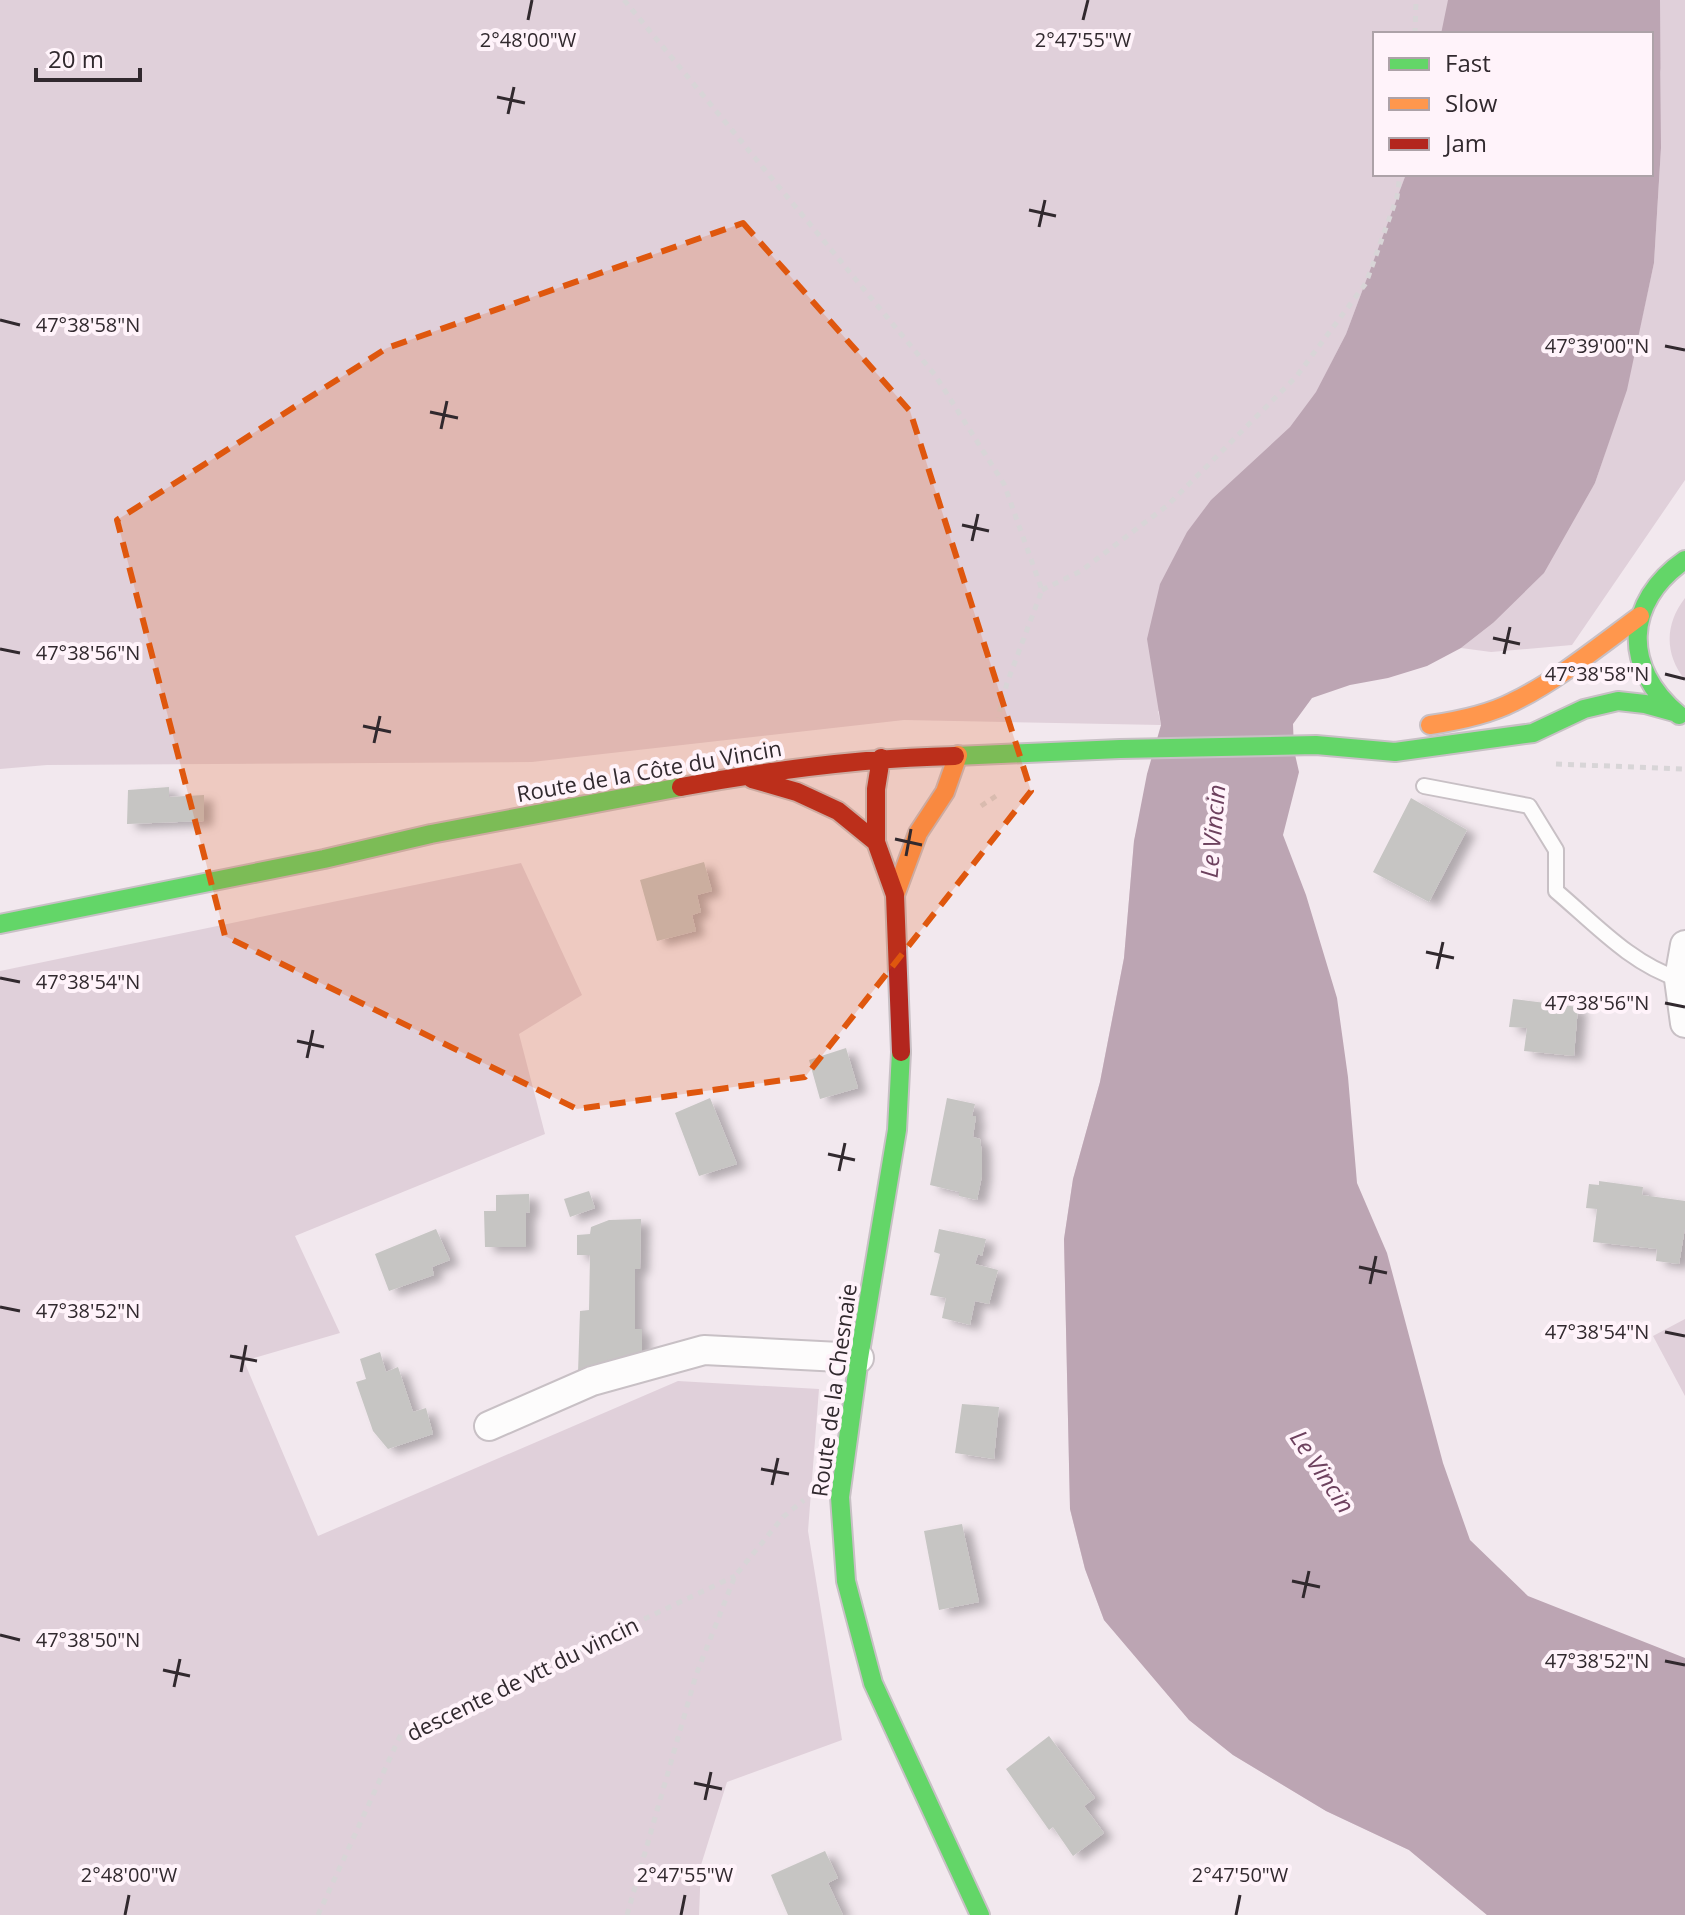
<svg xmlns="http://www.w3.org/2000/svg" width="1685" height="1915" font-family="'Open Sans',sans-serif">
	<style>
		.green { fill: #e0d0da }
		.water { fill: #bca5b3 }
		.building { fill: #c6c5c3; filter: url(#shadow) }
		.lines { fill: none; stroke-linecap: round; stroke-linejoin: round }
		.lane-casing { stroke: #c8c0c5; stroke-width: 18 }
		.street-casing { stroke: #c8c0c5; stroke-width: 32 }
		.fast-casing { stroke: #c8c0c5; stroke-width: 22 }
		.slow-casing { stroke: #c8c0c5; stroke-width: 22 }
		.jam-casing { stroke: #c8c0c5; stroke-width: 22 }
		.path { stroke: #d8d5d7; stroke-width: 5; stroke-dasharray: 6 6; stroke-linecap: butt }
		.lane { stroke: #fdfcfc; stroke-width: 14 }
		.street { stroke: #fdfcfc; stroke-width: 28 }
		.fast { stroke: #63d668; stroke-width: 18 }
		.slow { stroke: #ff974d; stroke-width: 18 }
		.jam { stroke: #b3261e; stroke-width: 18 }
		.marked { fill: #df570e; fill-opacity: 0.2; stroke: #df570e; stroke-width: 6; stroke-dasharray: 16 10; stroke-linejoin: round }
		.ticks { fill: none; stroke: #31292e; stroke-width: 3 }
		.labels { text-anchor: middle; dominant-baseline: central; stroke-width: 8; stroke-linejoin: round; paint-order: stroke }
		.street-label { font-size: 22px; fill: #31292e; stroke: #fff3fa }
		.water-label { font-size: 24px; font-style: italic; fill: #6d415e; stroke: #fff3fa }
		.ticks-label { font-size: 20px; text-anchor: middle; fill: #31292e; stroke: #fff3fa; stroke-width: 8; stroke-linejoin: round; paint-order: stroke }
	</style>
	<defs>
		<filter id="shadow"><feDropShadow dx="9" dy="5" stdDeviation="4" flood-color="#0004"/></filter>
	</defs>
	<rect width="100%" height="100%" fill="#f2e8ee"/>
	<path class="green" d="M 0,0 L 1685,0 L 1685,480 L 1572,645 L 1491,652 L 1461,648 L 1493,623 L 1595,483 L 1626,390 L 1654,263 L 1661,148 L 1661,72 L 1651,34 L 1375,34 L 1375,174 L 1406,174 L 1346,334 L 1324,377 L 1285,670 L 1252,814 L 1286,1278 L 1685,1915 L 1487,1915 L 1409,1850 L 1326,1811 L 1233,1755 L 1189,1720 L 1104,1620 L 1085,1569 L 1070,1509 L 1064,1239 L 1073,1179 L 1100,1082 L 1124,958 L 1134,841 L 1165,712 L 1158,711 L 1161,725 L 904,720 L 532,762 L 47,765 L 0,769 Z
		M 1685,598 L 1685,680 C 1664,653 1665,624 1685,598 Z
		M 521,863 L 582,995 L 519,1034 L 545,1134 L 295,1236 L 340,1333 L 244,1361 L 318,1536 L 678,1381 L 819,1389 L 808,1531 L 842,1740 L 727,1782 L 701,1865 L 699,1915 L 0,1915 L 0,971 Z
		M 1685,1319 L 1685,1396 L 1653,1336 Z"/>
	<path class="water" d="M 1448,0 L 1660,0 L 1661,148 L 1654,263 L 1627,390 L 1595,483 L 1544,573 L 1493,623 L 1461,648 L 1427,666 L 1388,678 L 1350,685 L 1312,698 L 1293,724 L 1294,750 L 1299,772 L 1283,835 L 1306,895 L 1337,998 L 1348,1077 L 1357,1183 L 1387,1253 L 1443,1463 L 1470,1540 L 1528,1596 L 1685,1658 L 1685,1915 L 1487,1915 L 1409,1850 L 1326,1811 L 1233,1755 L 1189,1720 L 1104,1620 L 1085,1569 L 1070,1509 L 1064,1239 L 1073,1179 L 1100,1082 L 1124,958 L 1134,841 L 1147,774 L 1161,725 L 1147,639 L 1160,584 L 1187,532 L 1211,500 L 1290,427 L 1316,392 L 1346,334 L 1406,174 L 1651,174 L 1651,34 L 1441,34 Z"/>
	<path class="building" d="M 169,787 L 169,797 L 204,795 L 204,821 L 127,824 L 128,790 Z
		M 1411,798 L 1467,830 L 1429,902 L 1373,872 Z
		M 704,862 L 712,891 L 697,895 L 701,912 L 692,915 L 696,931 L 657,941 L 640,880 Z
		M 1513,999 L 1578,1007 L 1574,1056 L 1524,1051 L 1527,1028 L 1509,1027 Z
		M 846,1048 L 858,1088 L 820,1099 L 809,1060 Z
		M 710,1098 L 737,1164 L 699,1176 L 675,1113 Z
		M 947,1098 L 975,1104 L 972,1116 L 976,1116 L 973,1137 L 980,1139 L 982,1153 L 982,1176 L 977,1200 L 959,1196 L 959,1192 L 930,1185 Z
		M 1599,1181 L 1643,1187 L 1642,1195 L 1685,1201 L 1685,1228 L 1679,1264 L 1656,1261 L 1657,1249 L 1593,1242 L 1597,1209 L 1586,1208 L 1589,1184 L 1599,1185 Z
		M 589,1191 L 595,1208 L 570,1217 L 564,1199 Z
		M 529,1194 L 530,1213 L 526,1212 L 526,1247 L 485,1247 L 484,1211 L 496,1211 L 496,1195 Z
		M 641,1219 L 640,1269 L 635,1269 L 635,1329 L 642,1329 L 642,1359 L 578,1373 L 580,1311 L 589,1310 L 590,1255 L 577,1255 L 577,1235 L 590,1234 L 591,1227 L 609,1220 Z
		M 436,1229 L 450,1260 L 432,1267 L 434,1275 L 389,1291 L 375,1254 Z
		M 939,1229 L 986,1239 L 982,1256 L 978,1254 L 975,1264 L 998,1270 L 989,1304 L 975,1301 L 970,1325 L 942,1318 L 946,1298 L 930,1295 L 940,1254 L 934,1252 Z
		M 380,1352 L 386,1372 L 398,1367 L 413,1412 L 426,1408 L 433,1434 L 388,1449 L 373,1431 L 356,1382 L 366,1379 L 360,1359 Z
		M 962,1404 L 999,1407 L 994,1459 L 955,1453 Z
		M 962,1524 L 979,1602 L 939,1610 L 924,1531 Z
		M 1049,1736 L 1095,1798 L 1084,1806 L 1104,1833 L 1073,1856 L 1053,1827 L 1049,1830 L 1006,1769 Z
		M 825,1851 L 838,1878 L 828,1883 L 843,1915 L 788,1915 L 771,1875 Z"/>
	<g class="lines">
		<defs>
			<path id="lane" d="M 1424,786 L 1529,806 L 1556,850 L 1556,891 C 1594,923 1631,964 1679,979"/>
			<path id="street" d="M 1685,945 L 1679,979 L 1685,1023
				M 489,1426 L 592,1381 L 704,1350 L 859,1358"/>
			<path id="fast" d="M 1679,715 C 1622,668 1624,602 1685,560
				M 955,756 L 1120,749 L 1316,745 L 1395,752 L 1533,733 L 1584,709 L 1618,701 L 1645,704 L 1674,712
				M 0,924 L 324,859 L 431,834 L 681,787
				M 901,1052 L 897,1130 L 859,1358 L 840,1497 L 846,1581 L 873,1683 L 980,1915"/>
			<path id="slow" d="M 1430,725 C 1457,721 1488,715 1513,702 C 1555,682 1602,644 1640,616
				M 895,895 L 918,833 L 945,792 L 958,755"/>
			<path id="jam" d="M 881,758 L 876,789 L 876,842 L 895,895 L 901,1052
				M 752,779 L 797,792 L 838,811 L 876,842
				M 681,787 C 772,770 863,758 955,756"/>
		</defs>
		<use href="#lane" class="lane-casing"/>
		<use href="#street" class="street-casing"/>
		<use href="#fast" class="fast-casing"/>
		<use href="#slow" class="slow-casing"/>
		<use href="#jam" class="jam-casing"/>
		<path class="path" d="M 624,0 L 935,375 L 1004,484 L 1042,590 L 1007,683 L 998,718
			M 1415,34 L 1416,0
			M 1042,590 L 1081,571 L 1168,505 L 1296,377 L 1366,283 L 1397,197 L 1400,174
			M 1556,764 L 1685,769
			M 981,806 L 999,794
			M 318,1915 L 401,1734 L 735,1576
			M 627,1915 L 696,1675 L 735,1576 L 783,1517 L 804,1500"/>
		<use href="#lane" class="lane"/>
		<use href="#street" class="street"/>
		<use href="#fast" class="fast"/>
		<use href="#slow" class="slow"/>
		<use href="#jam" class="jam"/>
	</g>
	<path class="marked" d="M 743,223 L 910,411 L 1031,791 L 805,1077 L 577,1109 L 225,936 L 117,520 L 387,348 Z"/>
	<path class="ticks" d="M 528,20 L 532,0M 1083,20 L 1088,0M 497,97 L 525,103M 508,114 L 514,87M 1029,210 L 1056,216M 1039,227 L 1045,200M 0,320 L 20,325M 1665,346 L 1685,350M 430,412 L 458,418M 441,429 L 447,401M 962,525 L 989,531M 972,541 L 978,514M 1493,638 L 1520,644M 0,649 L 20,653M 1504,654 L 1510,627M 1665,674 L 1685,679M 363,726 L 391,732M 374,743 L 380,716M 895,839 L 922,845M 906,856 L 911,829M 1426,952 L 1454,958M 1437,969 L 1443,942M 0,978 L 20,982M 1665,1003 L 1685,1007M 297,1041 L 324,1047M 307,1058 L 313,1030M 828,1154 L 855,1160M 839,1171 L 845,1143M 1359,1267 L 1387,1273M 1370,1284 L 1376,1256M 0,1307 L 20,1311M 1665,1332 L 1685,1336M 230,1356 L 257,1361M 241,1372 L 246,1345M 761,1469 L 789,1474M 772,1485 L 778,1458M 1292,1581 L 1320,1587M 1303,1598 L 1309,1571M 0,1635 L 20,1640M 1665,1661 L 1685,1665M 163,1670 L 190,1676M 174,1687 L 180,1659M 694,1783 L 722,1789M 705,1800 L 711,1772M 125,1915 L 129,1895M 681,1915 L 685,1895M 1236,1915 L 1240,1895"/>
	<g class="labels">
		<g class="street-label">
			<text transform="translate(649 770) rotate(-10)">Route de la Côte du Vincin</text>
			<text transform="translate(833 1390) rotate(-82)">Route de la Chesnaie</text>
			<text transform="translate(522 1678) rotate(-26)">descente de vtt du vincin</text>
		</g>
		<g class="water-label">
			<text transform="translate(1212 831) rotate(-85)">Le Vincin</text>
			<text transform="translate(1323 1471) rotate(56)">Le Vincin</text>
		</g>
	</g>
	<g class="ticks-label">
		<text x="528" y="47">2°48'00"W</text>
		<text x="1083" y="47">2°47'55"W</text>
		<text x="88" y="332">47°38'58"N</text>
		<text x="1597" y="353">47°39'00"N</text>
		<text x="88" y="660">47°38'56"N</text>
		<text x="1597" y="681">47°38'58"N</text>
		<text x="88" y="989">47°38'54"N</text>
		<text x="1597" y="1010">47°38'56"N</text>
		<text x="88" y="1318">47°38'52"N</text>
		<text x="1597" y="1339">47°38'54"N</text>
		<text x="88" y="1647">47°38'50"N</text>
		<text x="1597" y="1668">47°38'52"N</text>
		<text x="129" y="1882">2°48'00"W</text>
		<text x="685" y="1882">2°47'55"W</text>
		<text x="1240" y="1882">2°47'50"W</text>
	</g>
	<rect x="1373" y="32" width="280" height="144" fill="#fff3fa" stroke="#ada2a8" stroke-width="2"/>
	<rect x="1389" y="58" width="40" height="12" fill="#63d668" stroke="#ada2a8" stroke-width="2"/>
	<text x="1445" y="72" font-size="24" fill="#31292e">Fast</text>
	<rect x="1389" y="98" width="40" height="12" fill="#ff974d" stroke="#ada2a8" stroke-width="2"/>
	<text x="1445" y="112" font-size="24" fill="#31292e">Slow</text>
	<rect x="1389" y="138" width="40" height="12" fill="#b3261e" stroke="#ada2a8" stroke-width="2"/>
	<text x="1445" y="152" font-size="24" fill="#31292e">Jam</text>
	<path d="M36 68v12h104v-12" fill="none" stroke="#31292e" stroke-width="4"/>
	<text x="48" y="68" font-size="24" fill="#31292e" stroke="#fff3fa" stroke-width="6" paint-order="stroke">20 m</text>
</svg>
